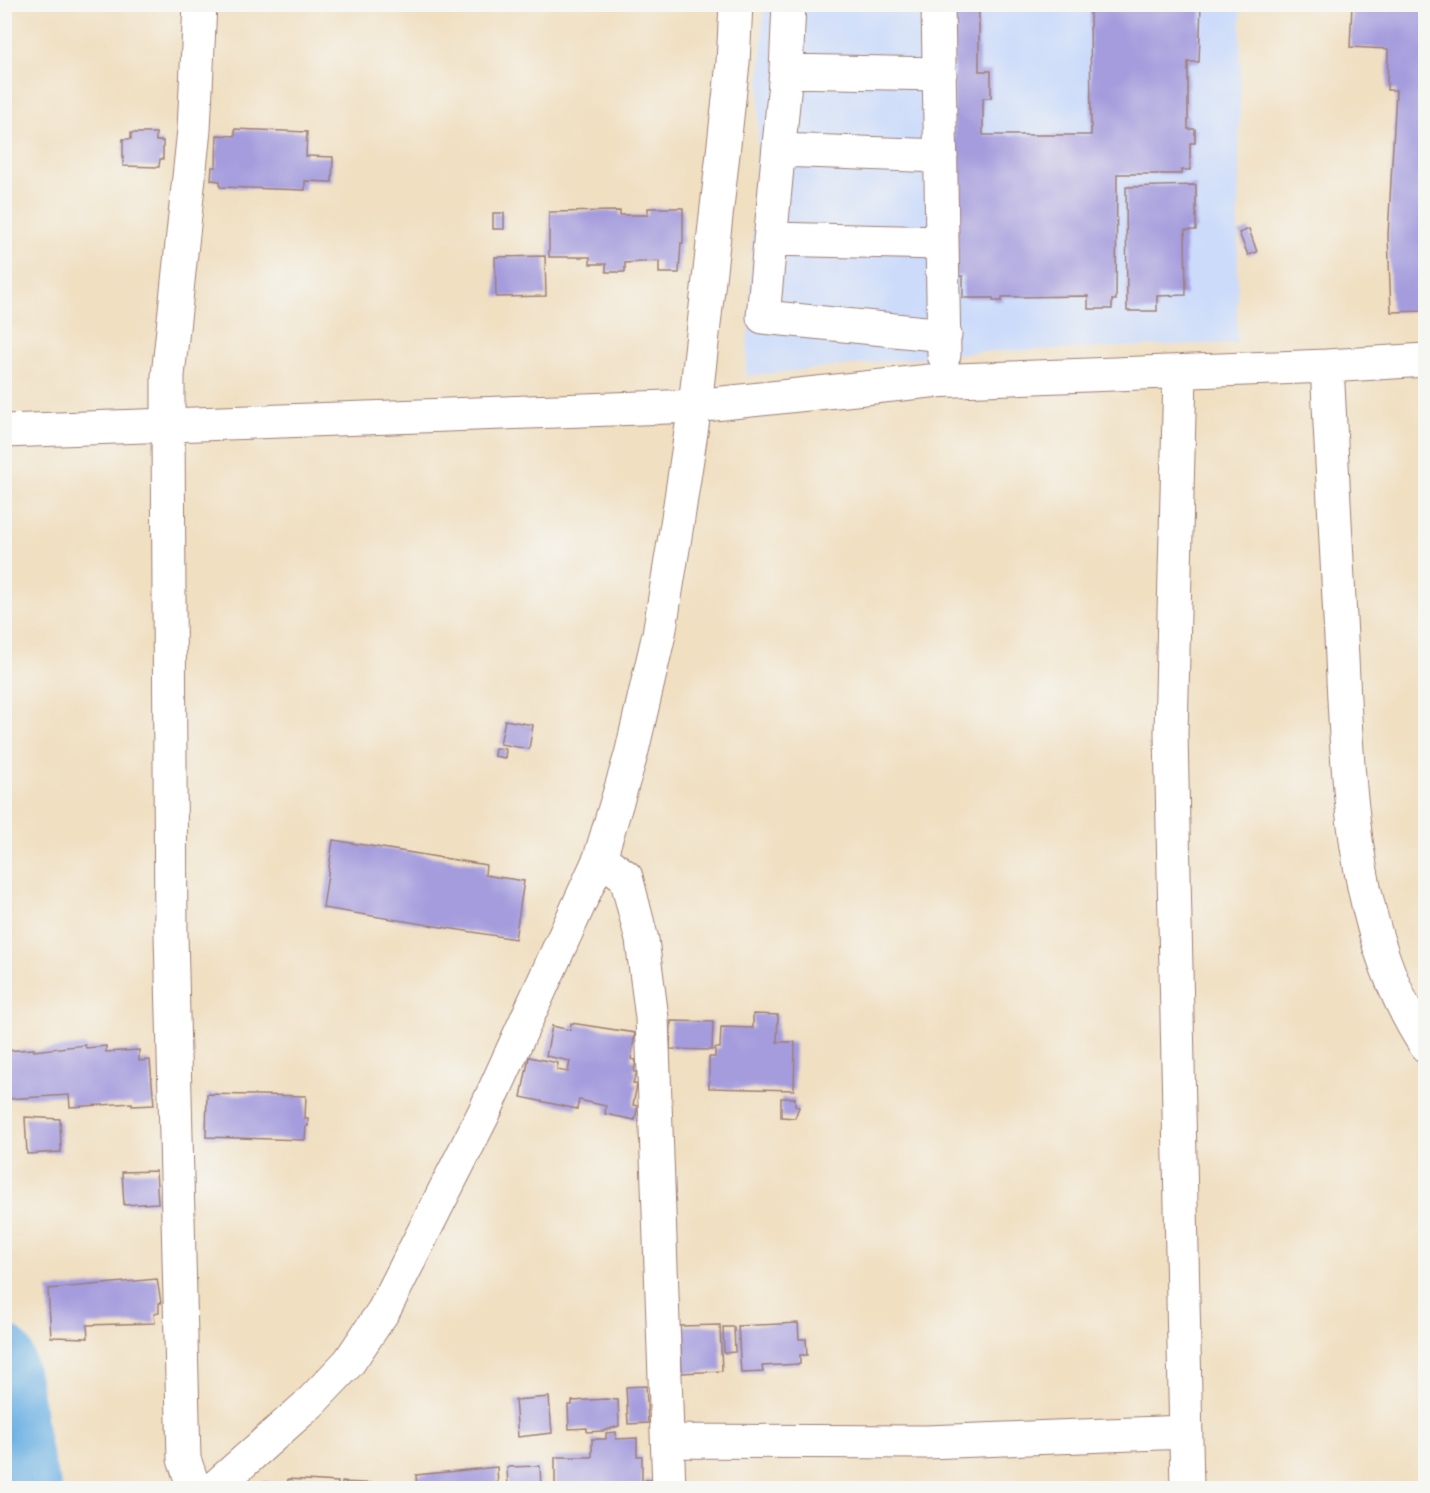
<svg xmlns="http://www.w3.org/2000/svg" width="1430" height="1493" font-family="'Libre Caslon Text',serif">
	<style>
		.built { fill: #ccdbfa }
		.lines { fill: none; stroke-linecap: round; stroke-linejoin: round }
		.river { stroke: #6fb2e4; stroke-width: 57 }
		.building { fill: #a59cdd }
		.minor-casing { stroke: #9d7f76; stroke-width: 35 }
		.minor { stroke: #fff; stroke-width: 33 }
	</style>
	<rect width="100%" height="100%" fill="#f6f6f2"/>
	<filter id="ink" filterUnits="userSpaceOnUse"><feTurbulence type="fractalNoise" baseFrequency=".0167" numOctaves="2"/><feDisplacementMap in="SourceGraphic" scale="12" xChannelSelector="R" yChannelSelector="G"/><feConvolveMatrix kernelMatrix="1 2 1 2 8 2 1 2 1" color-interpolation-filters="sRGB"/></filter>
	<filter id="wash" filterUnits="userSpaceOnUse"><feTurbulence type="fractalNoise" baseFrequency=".008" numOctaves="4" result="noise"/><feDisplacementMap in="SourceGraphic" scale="24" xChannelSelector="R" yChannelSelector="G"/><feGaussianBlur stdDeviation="1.35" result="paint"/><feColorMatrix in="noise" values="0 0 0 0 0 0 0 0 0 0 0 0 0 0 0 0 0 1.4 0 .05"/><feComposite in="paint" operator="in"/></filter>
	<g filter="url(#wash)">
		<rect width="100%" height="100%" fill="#f0dfc1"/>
		<path class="built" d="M 764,5 L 1241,5 L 1237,343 L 977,352 L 746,376 Z"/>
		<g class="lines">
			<path class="river" d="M 4,1354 C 19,1397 16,1445 33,1488"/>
		</g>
		<g id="blocks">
			<path class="building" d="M 953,4 L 979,4 L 979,71 L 991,71 L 991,98 L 983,98 L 983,135 L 1091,135 L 1090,4 L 1201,4 L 1199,62 L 1188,62 L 1188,129 L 1195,129 L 1195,143 L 1190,143 L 1190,170 L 1182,170 L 1182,174 L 1117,174 L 1116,300 L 1112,300 L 1112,309 L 1088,309 L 1088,296 L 1002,297 L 1002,301 L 993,301 L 993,298 L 963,298 L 963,276 L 955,276 Z
				M 1352,4 L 1426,4 L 1426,311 L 1391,312 L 1388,235 L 1396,90 L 1387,90 L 1388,49 L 1350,47 Z
				M 235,129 L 307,132 L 306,156 L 333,157 L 332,182 L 305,181 L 305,190 L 220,187 L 220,181 L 211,180 L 212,167 L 216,167 L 217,135 L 235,136 Z
				M 131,133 L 156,133 L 156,141 L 163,141 L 163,159 L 160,159 L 159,167 L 123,166 L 123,139 L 131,139 Z
				M 1196,185 L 1196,230 L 1185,230 L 1186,295 L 1157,296 L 1157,311 L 1127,311 L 1126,187 Z
				M 648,208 L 683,208 L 683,243 L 681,243 L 679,273 L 659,273 L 659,261 L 625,263 L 625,272 L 606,272 L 606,264 L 590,264 L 590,257 L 549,257 L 549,212 L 620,211 L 620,215 L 648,215 Z
				M 493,213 L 504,213 L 504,229 L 493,229 Z
				M 1249,229 L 1257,252 L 1248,255 L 1239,233 Z
				M 545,256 L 546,296 L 496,297 L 495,257 Z
				M 505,720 L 533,725 L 529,749 L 500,744 Z
				M 495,748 L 506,749 L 505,758 L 494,756 Z
				M 333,840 L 486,865 L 485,875 L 524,881 L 515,939 L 323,908 Z
				M 753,1014 L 778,1015 L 777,1042 L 795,1042 L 794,1090 L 709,1088 L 709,1057 L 715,1057 L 715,1048 L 720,1048 L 721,1027 L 753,1028 Z
				M 671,1021 L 713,1022 L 712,1050 L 670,1049 Z
				M 571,1023 L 635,1033 L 631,1059 L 636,1060 L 634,1072 L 637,1072 L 633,1083 L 637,1085 L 633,1105 L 638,1106 L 635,1120 L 605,1114 L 606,1106 L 579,1100 L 577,1109 L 521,1097 L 529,1057 L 558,1063 L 557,1070 L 568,1072 L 570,1061 L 546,1056 L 552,1026 L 570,1030 Z
				M 85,1045 L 86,1048 L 106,1046 L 106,1052 L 139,1050 L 139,1061 L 150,1060 L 154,1105 L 132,1106 L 132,1103 L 70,1107 L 69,1095 L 7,1099 L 4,1096 L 4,1051 L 34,1049 L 34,1051 Z
				M 207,1094 L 306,1096 L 305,1118 L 308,1118 L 308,1126 L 306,1126 L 305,1140 L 206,1137 Z
				M 781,1098 L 795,1098 L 795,1106 L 799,1107 L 795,1118 L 781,1117 Z
				M 25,1117 L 60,1119 L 61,1152 L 27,1154 Z
				M 156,1171 L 158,1203 L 124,1205 L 122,1172 Z
				M 157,1279 L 161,1303 L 159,1303 L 159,1313 L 154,1314 L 155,1323 L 87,1325 L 88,1338 L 51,1337 L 48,1289 Z
				M 798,1323 L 799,1339 L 806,1339 L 807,1355 L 800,1355 L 800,1364 L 762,1366 L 763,1372 L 741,1373 L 738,1326 Z
				M 720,1325 L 722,1371 L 682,1373 L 680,1326 Z
				M 723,1327 L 734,1327 L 735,1352 L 724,1353 Z
				M 646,1386 L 648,1423 L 628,1424 L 626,1387 Z
				M 549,1397 L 552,1433 L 518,1437 L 515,1400 Z
				M 606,1399 L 618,1400 L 619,1426 L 603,1431 L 587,1432 L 587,1428 L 569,1429 L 568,1405 L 572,1405 L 572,1401 Z
				M 616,1432 L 616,1439 L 637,1438 L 637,1456 L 642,1456 L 642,1488 L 565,1488 L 565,1486 L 555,1486 L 555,1457 L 592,1457 L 592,1439 L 606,1439 L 606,1433 Z
				M 540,1466 L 541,1488 L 508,1488 L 507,1467 Z
				M 497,1467 L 498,1488 L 417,1488 L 416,1475 Z
				M 288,1479 L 338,1482 L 338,1488 L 287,1488 Z
				M 645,1480 L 657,1480 L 657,1488 L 645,1488 Z
				M 263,1482 L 285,1484 L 285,1488 L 263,1488 Z
				M 342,1482 L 407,1485 L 407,1488 L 342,1488 Z"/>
		</g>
	</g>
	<g filter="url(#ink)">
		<use href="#blocks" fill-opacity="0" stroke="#9d7f76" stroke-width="1.5"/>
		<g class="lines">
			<defs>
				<path id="minor" d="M 789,4 L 786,71 L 763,317 L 945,335
					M 938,4 L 944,355
					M 786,71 L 940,74
					M 779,150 L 941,156
					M 770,239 L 941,243
					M 1327,366 L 1426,360
					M 1180,373 L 1171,733 L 1187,1488
					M 4,431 L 695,406 L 930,381 L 1327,366 C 1332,457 1336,547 1341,638 C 1348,773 1349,929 1426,1046
					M 600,858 L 626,877 L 642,940 L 652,1018 L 669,1488
					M 669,1441 L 926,1442 L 1186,1432
					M 194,1488 L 184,1459 L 171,934 L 168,426 L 168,376 L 194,130 L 200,4
					M 214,1488 L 309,1404 L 349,1362 L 384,1310 L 484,1113 L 600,858 L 631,755 L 659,634 L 678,518 L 695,406 L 733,63 L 736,4"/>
			</defs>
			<use href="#minor" class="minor-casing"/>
			<use href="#minor" class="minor"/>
		</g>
	</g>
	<rect width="1430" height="1493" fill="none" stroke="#f6f6f2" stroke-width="24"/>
</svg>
